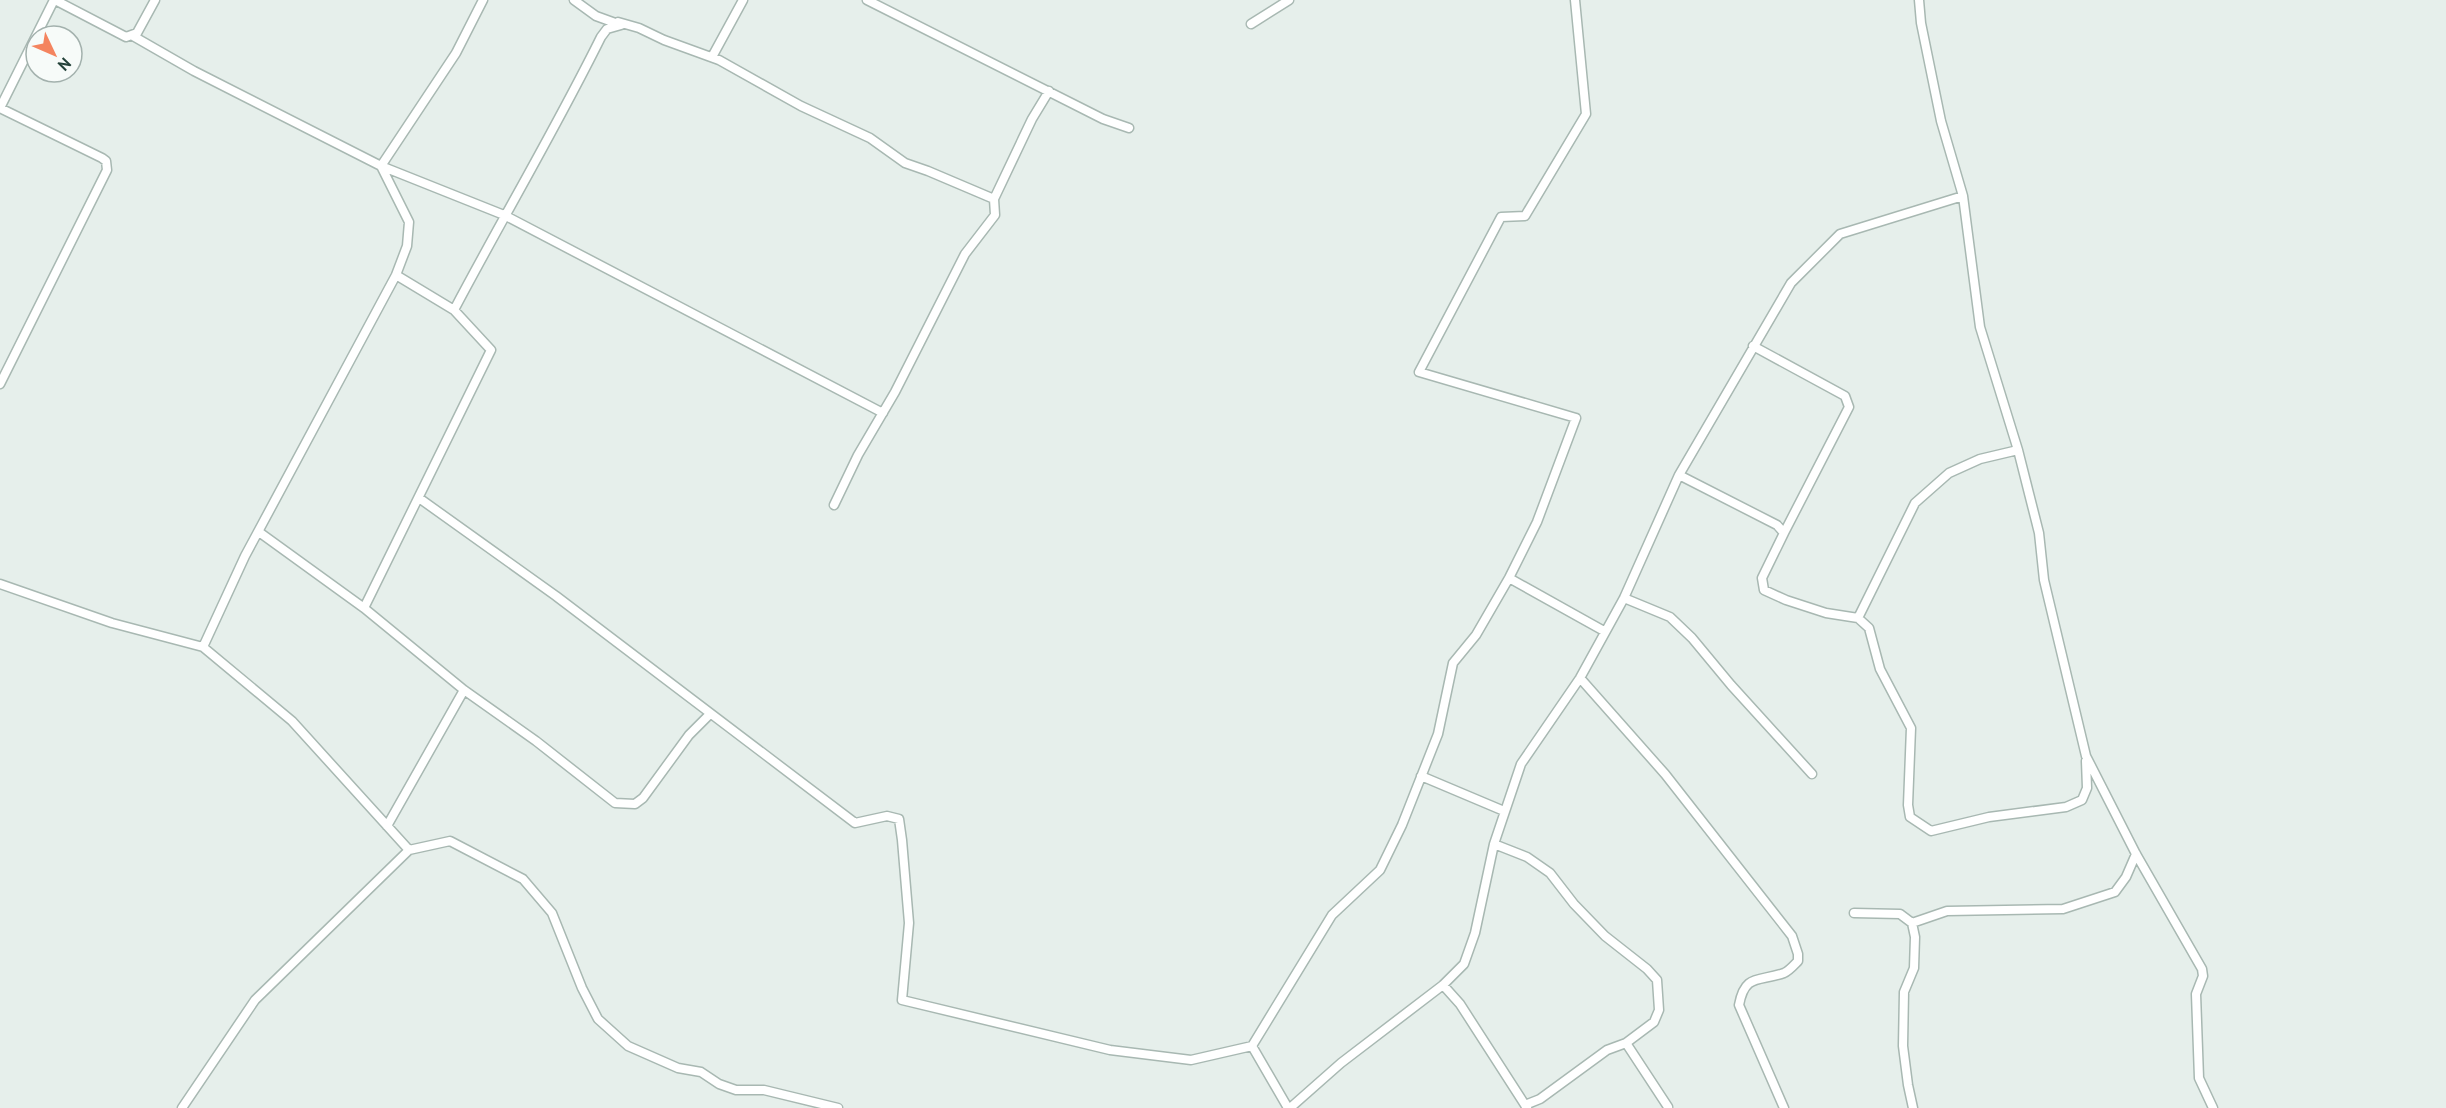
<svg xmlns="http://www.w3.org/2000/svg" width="2446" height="1108" font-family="'PT Sans',sans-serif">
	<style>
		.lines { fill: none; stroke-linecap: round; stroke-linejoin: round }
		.street-casing { stroke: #a8b8b2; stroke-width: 11 }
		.street { stroke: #fff; stroke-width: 8 }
	</style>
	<rect width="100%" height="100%" fill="#e6efeb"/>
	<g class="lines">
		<defs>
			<path id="street" d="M 55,0 L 126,37 L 137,33 L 155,0
				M 483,0 L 456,53 L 381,166 L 504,215 L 883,413
				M 574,0 L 596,16 L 618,24
				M 867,0 L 1103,119 L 1129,128
				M 1919,0 L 1921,23 L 1941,121 L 1963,196 L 1980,327 L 2018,450 L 2039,533 L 2044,580 L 2086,756 L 2136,854 L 2202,969 L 2203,976 L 2196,994 L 2199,1078 L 2213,1108
				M 1251,24 L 1289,0
				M 133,36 L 194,71 L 381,166 L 409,222 L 407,246 L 396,275 L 245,556 L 203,647
				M 712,57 L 743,0
				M 454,310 C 502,219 555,130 601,37 L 607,29 L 621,25 L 618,22 L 639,28 L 664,40 L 719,60 L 801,106 L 870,138 L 905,163 L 928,171 L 994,199
				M 1753,346 L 1845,396 L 1849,407 L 1784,533
				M 0,384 L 107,170 L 106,161 L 102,158 L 0,108 L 54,0
				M 1679,475 L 1777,525 L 1784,533 L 1762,578 L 1764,590 L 1786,600 L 1826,613 L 1858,618 L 1869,628 L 1880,669 L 1911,728 L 1908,805 L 1910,817 L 1931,831 L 1989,817 L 2066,807 L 2082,800 L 2087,788 L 2086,761
				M 419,498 L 556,596 L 855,823 L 887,816 L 899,819 L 902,840 L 909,923 L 902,1000 L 1110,1050 L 1191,1060 L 1252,1046 L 1332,915 L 1380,870 L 1402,825 L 1438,734 L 1453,663 L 1476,635 L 1509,578 L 1537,522 L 1576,418 L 1419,372 L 1501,217 L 1525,216 L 1586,114 L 1575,0
				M 834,505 L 858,455 L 895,392 L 965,254 L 995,215 L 994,199 L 1032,119 L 1049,91
				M 259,532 L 364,608 L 464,690 L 536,741 L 615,803 L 635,804 L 643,798 L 689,735 L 710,714
				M 1509,578 L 1604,631
				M 0,584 L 112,623 L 203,647 L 292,721 L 409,850
				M 1624,598 L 1670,617 L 1692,638 L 1731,685 L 1812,774
				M 364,608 L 491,350 L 454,310 L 396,275
				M 1858,618 L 1915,503 L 1949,473 L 1980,459 L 2018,450
				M 1580,678 L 1665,774 L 1792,936 L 1798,954 L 1798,961 C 1794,965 1789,971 1784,973 C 1759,982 1745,973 1739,1005 L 1784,1108
				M 1421,776 L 1504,811
				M 387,826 L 464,690
				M 1494,844 L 1527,857 L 1550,873 L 1574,904 L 1605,936 L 1647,969 L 1657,980 L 1659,1010 L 1654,1022 L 1626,1043 L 1607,1050 L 1540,1099 L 1525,1105
				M 1854,913 L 1900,914 L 1912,923 L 1915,937 L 1914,968 L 1904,992 L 1903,1046 L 1908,1085 L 1913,1108
				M 1912,923 L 1947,911 L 2063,909 L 2115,892 L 2126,877 L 2136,854
				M 1443,985 L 1460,1004 L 1527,1108
				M 1626,1043 L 1668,1107
				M 1252,1046 L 1288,1108
				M 182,1108 L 255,1000 L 409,850 L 450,841 L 523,879 L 552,913 L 582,988 L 598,1019 L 628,1046 L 678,1068 L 701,1072 L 719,1084 L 736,1090 L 764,1090 L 838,1108
				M 1290,1108 L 1341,1063 L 1443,985 L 1464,964 L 1475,933 L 1494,844 L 1521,764 L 1580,678 L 1624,598 L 1679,475 L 1791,283 L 1840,234 L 1963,196"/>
		</defs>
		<use href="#street" class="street-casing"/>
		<use href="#street" class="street"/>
	</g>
	<g transform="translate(54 54) rotate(134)"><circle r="28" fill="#f7fbf9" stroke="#a3b1ad" stroke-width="1.5"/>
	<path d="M0-4.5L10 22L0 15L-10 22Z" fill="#f4845f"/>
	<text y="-9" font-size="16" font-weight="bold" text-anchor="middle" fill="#24423a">N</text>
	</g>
</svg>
